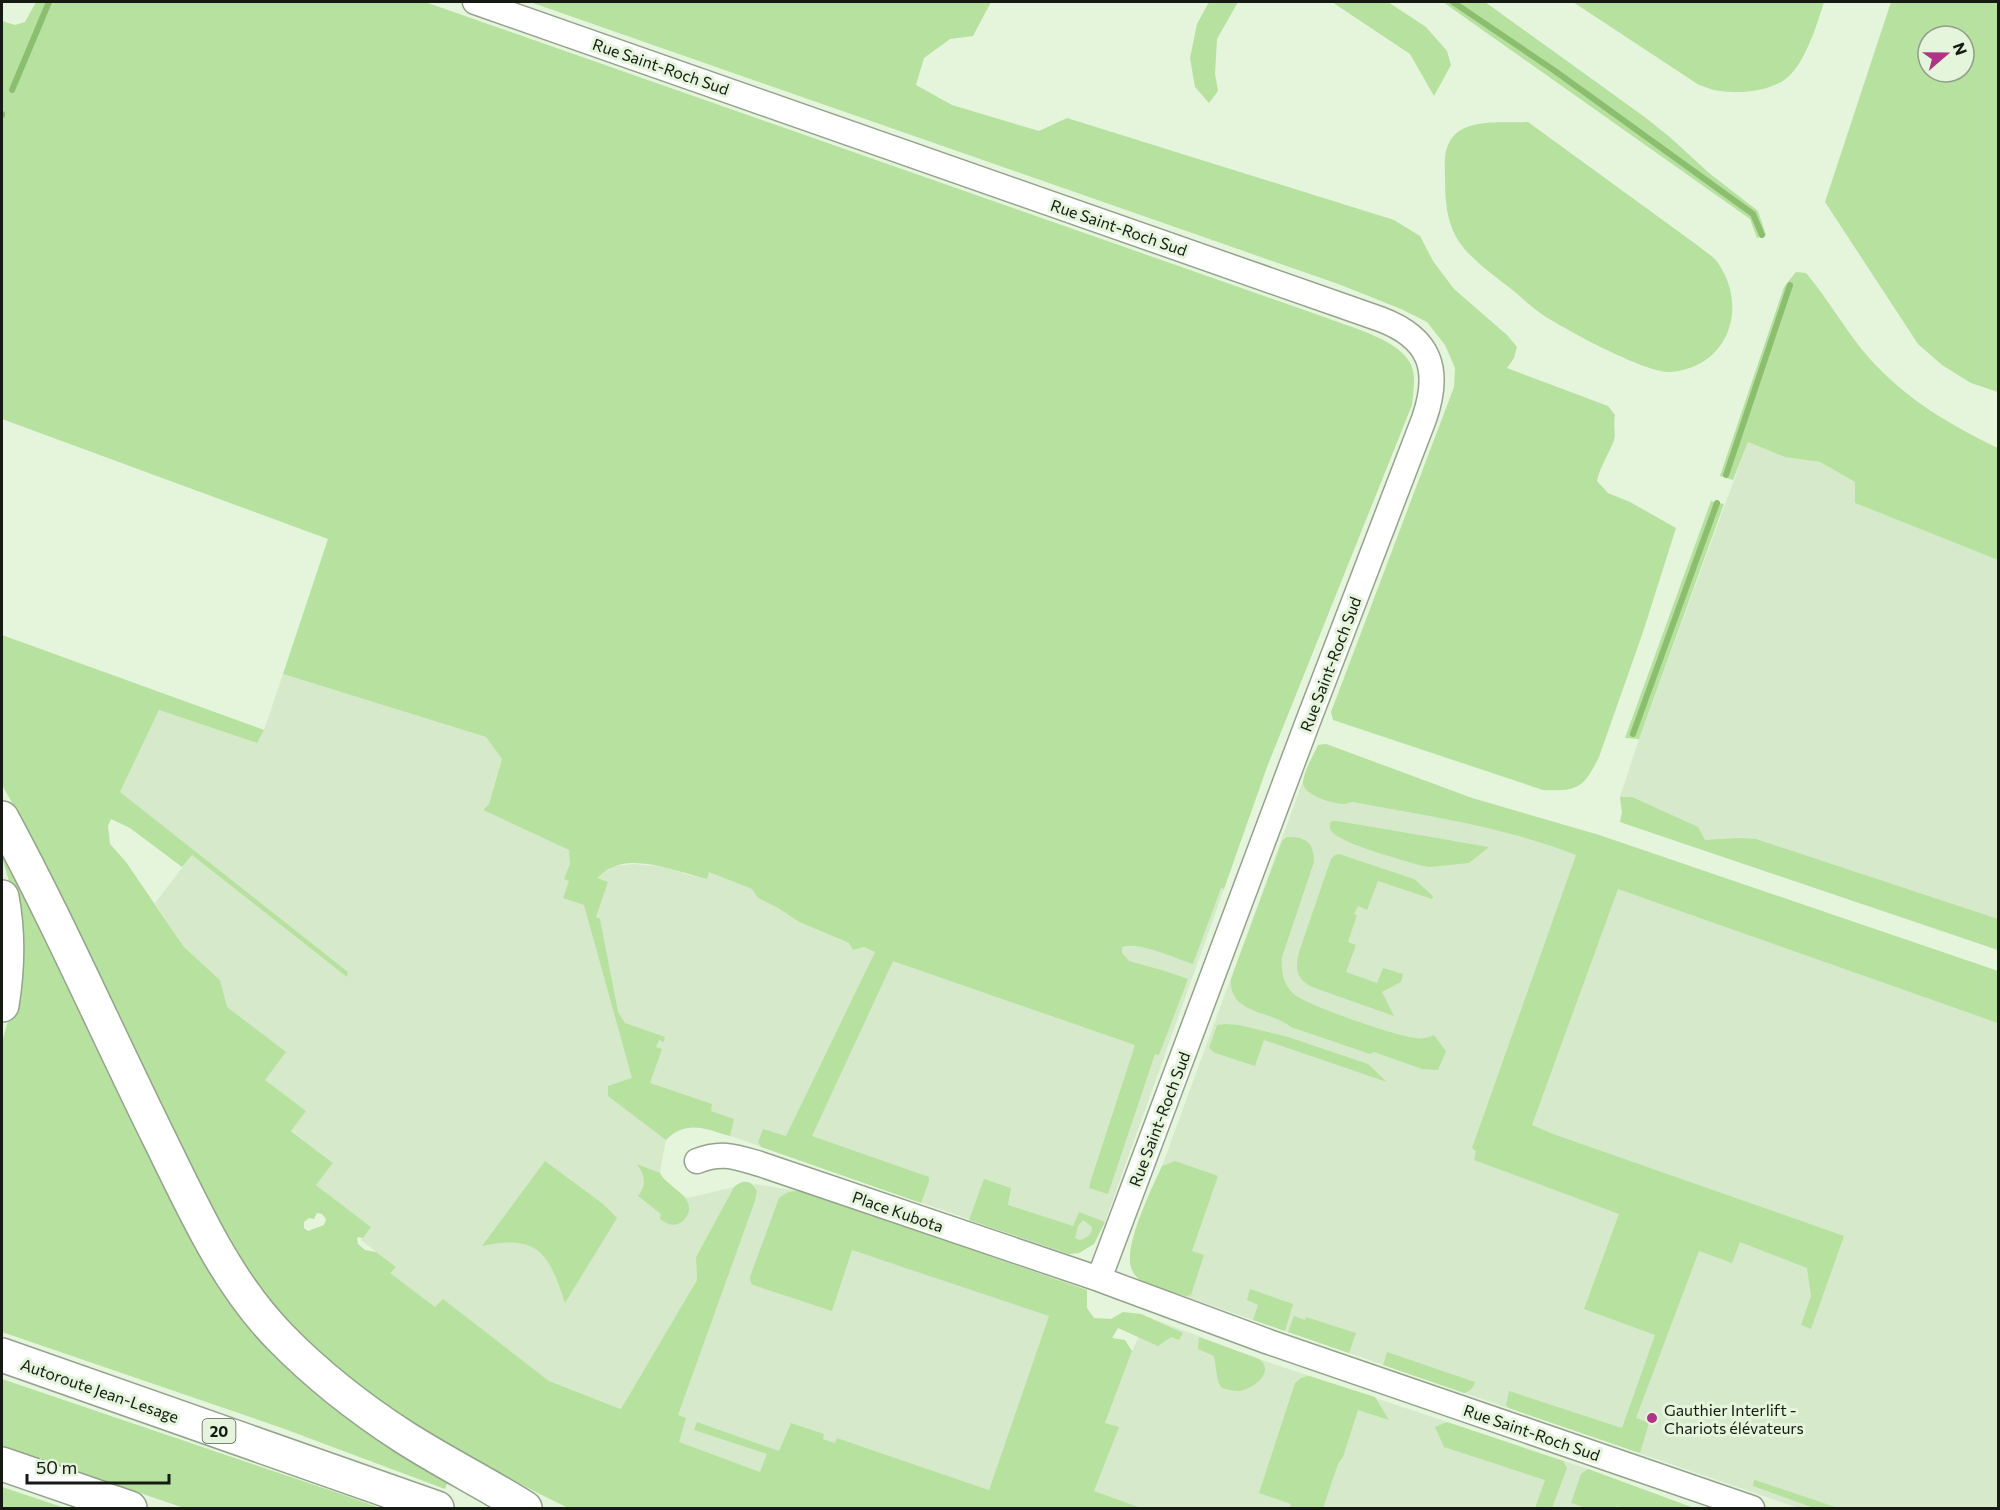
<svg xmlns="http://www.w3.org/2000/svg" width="2000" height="1510" font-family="Commissioner,sans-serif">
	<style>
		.built { fill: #d6eacb }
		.green { fill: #b6e19f; fill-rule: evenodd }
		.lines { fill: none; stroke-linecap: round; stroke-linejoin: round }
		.stream { stroke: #8bbe6e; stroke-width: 6 }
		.minor-casing { stroke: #94a38c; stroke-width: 27 }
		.highway-casing { stroke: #94a38c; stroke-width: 36 }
		.minor { stroke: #fff; stroke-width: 24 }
		.highway { stroke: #fff; stroke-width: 33 }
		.poi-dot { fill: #b03485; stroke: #e4f5dc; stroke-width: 2 }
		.labels { text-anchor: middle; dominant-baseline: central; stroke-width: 6; stroke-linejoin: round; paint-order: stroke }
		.shield { fill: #e4f5dc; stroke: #535c4f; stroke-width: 1.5 }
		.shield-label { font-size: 15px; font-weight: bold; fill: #151b12 }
		.street-label { font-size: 16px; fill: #151b12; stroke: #e4f5dc }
		.poi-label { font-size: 16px; fill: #151b12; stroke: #e4f5dc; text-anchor: start }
	</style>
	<rect width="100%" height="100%" fill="#e4f5dc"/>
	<path class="built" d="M 1748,442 L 1785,457 L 1820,462 L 1855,482 L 1855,503 L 1998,560 L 1998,950 L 1620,822 L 1622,812 L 1620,797 L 1639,739 Z
		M 283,674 L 486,737 L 502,759 L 489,804 L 483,810 L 569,850 L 596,878 L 614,866 L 633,864 L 669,867 L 685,874 L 707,879 L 709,871 L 752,889 L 758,898 L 778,908 L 798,922 L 849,943 L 1132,859 L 1224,889 L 1105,1222 L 1094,1244 L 1079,1253 L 1069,1254 L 730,1136 L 702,1127 L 691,1126 L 672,1134 L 666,1140 L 660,1172 L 664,1180 L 687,1198 L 734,1187 L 696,1257 L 697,1280 L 622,1409 L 549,1381 L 443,1299 L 436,1308 L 389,1273 L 395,1267 L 361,1240 L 371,1227 L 316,1185 L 333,1163 L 291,1130 L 305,1111 L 265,1080 L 285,1052 L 226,1007 L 220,980 L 184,947 L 155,903 L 192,855 L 120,792 L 159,710 L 256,743 L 264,730 Z
		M 1326,744 L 1472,798 L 1599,835 L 1998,971 L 1998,1508 L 1798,1508 L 1140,1281 L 1133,1273 L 1130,1264 L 1131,1246 L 1151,1190 L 1162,1166 L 1303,781 L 1318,745 Z
		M 754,1184 L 805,1192 L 1050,1316 L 989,1490 L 837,1438 L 835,1443 L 779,1451 L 763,1478 L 668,1441 L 755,1201 L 757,1191 Z
		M 1148,1317 L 1259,1359 L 1588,1469 L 1694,1508 L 1080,1508 L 1112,1425 L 1105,1423 L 1132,1351 Z"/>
	<path class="green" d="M 36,2 L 425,2 L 1327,318 C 1352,328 1402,340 1412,367 C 1416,379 1413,393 1412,405 L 1267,767 L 1224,889 L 1221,888 L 1193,964 C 1174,958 1139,941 1122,947 L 1122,953 L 1129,961 L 1165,971 L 1188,979 L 1159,1055 L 1155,1054 L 1108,1194 L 1089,1188 L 1090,1183 L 1135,1045 L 893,961 L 812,1136 L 929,1177 L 929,1181 L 921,1203 L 761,1147 L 758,1142 L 763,1129 L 786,1136 L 875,952 L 864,947 L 853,950 L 849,943 L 799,922 L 778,908 L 758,898 L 752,889 L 709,872 L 707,879 C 682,873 637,855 613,867 C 607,869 602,874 597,878 L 608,882 L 596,917 L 600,919 L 618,1012 L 625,1023 L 665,1037 L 664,1042 L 659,1040 L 656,1047 L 662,1049 L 650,1083 L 712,1104 L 711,1111 L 734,1119 L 730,1136 C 707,1129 685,1119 666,1140 L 608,1096 L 608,1086 L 632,1078 L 584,905 L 563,898 L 569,881 L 564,879 L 570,864 L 569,850 L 483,810 L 489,804 L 502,759 L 486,737 L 283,674 L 328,539 L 2,419 L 2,21 L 15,25 L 25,22 Z
		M 530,2 L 991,2 L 973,36 L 950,39 L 924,58 L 916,85 L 952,105 L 1039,131 L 1067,118 L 1394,220 L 1420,236 L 1433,261 L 1454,289 L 1507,335 L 1517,347 L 1514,358 L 1507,368 L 1608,406 L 1615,415 C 1613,424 1616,434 1614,440 C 1609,454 1600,466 1597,481 L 1608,493 L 1630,502 L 1676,528 L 1643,632 L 1599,757 C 1583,789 1578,791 1543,790 L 1333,720 L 1331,712 L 1454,387 L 1455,368 L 1445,345 L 1427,322 L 1401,309 L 1341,285 Z
		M 1209,2 L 1238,2 L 1217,39 L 1215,74 L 1218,91 L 1209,103 L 1195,87 L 1190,58 L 1197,24 Z
		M 1332,2 L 1388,2 L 1426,27 L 1447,51 L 1451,65 L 1434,96 L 1410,54 Z
		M 1443,2 L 1485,2 L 1646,118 L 1672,139 L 1709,173 L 1758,211 L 1766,235 L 1757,238 L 1750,219 Z
		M 1573,2 L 1824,2 C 1817,24 1806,61 1788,77 C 1772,91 1742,94 1721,91 C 1714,91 1706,87 1699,85 Z
		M 1891,2 L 1998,2 L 1998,392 L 1971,383 L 1942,365 L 1918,344 L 1825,202 ZM 1928,36 L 1964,36 L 1964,72 L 1928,72 Z
		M 1528,122 L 1697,245 C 1704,251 1713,256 1718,263 C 1749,308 1728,367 1671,372 C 1647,374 1566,330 1543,315 C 1533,308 1524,300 1515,292 C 1494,275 1461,254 1452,228 C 1446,214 1445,194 1445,178 C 1445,170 1444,159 1446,151 C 1455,115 1500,124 1528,122 Z
		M 1796,272 L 1806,273 C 1829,300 1846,332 1870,359 C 1906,399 1950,425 1998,448 L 1998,560 L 1855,503 L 1855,482 L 1820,462 L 1785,457 L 1748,442 L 1733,480 L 1720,476 L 1784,287 Z
		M 1711,501 L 1724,504 L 1639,739 L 1625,738 Z
		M 2,635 L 264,730 L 257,743 L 159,710 L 120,792 L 348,972 L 347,977 L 192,855 L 182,867 L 130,828 L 111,819 L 108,826 L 110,844 L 126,862 L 184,947 L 220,980 L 227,1007 L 286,1052 L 265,1080 L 306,1111 L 291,1131 L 333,1163 L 316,1185 L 371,1227 L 363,1238 L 357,1237 L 358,1244 L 365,1250 L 376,1252 L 396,1267 L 390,1273 L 435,1307 L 443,1299 L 549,1381 L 621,1409 L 697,1280 L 696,1257 L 734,1187 C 743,1179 752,1180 757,1191 L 755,1201 L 678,1415 L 686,1418 L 679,1442 L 760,1472 L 767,1454 L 694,1430 L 697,1422 L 779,1451 L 791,1423 L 824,1434 L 823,1439 L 835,1443 L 837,1438 L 989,1490 L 1049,1316 L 852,1250 L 832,1311 L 753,1285 L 751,1283 L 750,1277 L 779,1198 C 788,1191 794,1190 805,1192 L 1087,1290 L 1087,1308 L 1094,1318 L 1111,1319 L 1123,1312 L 1141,1314 L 1183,1333 L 1179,1340 L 1171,1337 L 1158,1346 L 1118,1328 L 1112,1338 L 1125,1340 L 1132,1351 L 1105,1423 L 1119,1427 L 1094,1491 L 1141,1508 L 568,1508 C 454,1453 341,1388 260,1289 C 220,1239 195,1179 168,1122 C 134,1051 101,979 67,908 L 46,870 L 27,829 L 2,785 ZM 317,1213 L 322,1214 L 326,1219 L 324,1225 L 308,1231 L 304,1228 L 304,1222 L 309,1218 L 314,1219 Z
		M 1326,744 L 1472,798 L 1599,835 L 1998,971 L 1998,1023 L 1618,889 L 1532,1125 L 1553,1134 L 1844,1236 L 1811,1329 L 1801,1325 L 1811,1296 L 1807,1268 L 1740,1242 L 1732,1263 L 1699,1251 L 1636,1418 L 1649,1423 L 1640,1453 L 1509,1408 L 1506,1405 L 1509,1391 L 1622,1428 L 1655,1335 L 1584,1309 L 1619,1214 L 1474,1160 L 1476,1151 L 1472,1148 L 1576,855 C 1505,827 1428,816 1353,802 C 1350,802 1347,804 1343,804 C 1333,804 1302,795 1303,782 C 1304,771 1313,756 1318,745 Z
		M 1620,797 L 1632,797 L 1698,827 L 1705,840 L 1738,838 L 1756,839 L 1998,919 L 1998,950 L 1620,822 L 1622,812 Z
		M 1332,821 L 1337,821 L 1489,847 L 1469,863 L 1429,867 L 1419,865 C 1400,859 1345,845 1332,832 C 1329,828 1330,828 1330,823 Z
		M 2,837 L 200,1251 L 450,1475 L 445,1489 L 282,1428 L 2,1332 L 2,1042 L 15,996 L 16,905 L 2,857 Z
		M 1287,837 C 1306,837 1314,842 1314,862 L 1282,957 C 1281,972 1283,985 1295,995 C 1309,1006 1398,1037 1416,1038 C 1422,1039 1428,1038 1434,1035 L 1446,1051 L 1438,1070 L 1422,1069 L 1374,1052 L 1370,1054 L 1291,1027 C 1271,1010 1228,1014 1231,979 L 1282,841 Z
		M 1339,854 L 1414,879 L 1433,896 L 1432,899 L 1378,881 L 1367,910 L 1358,906 L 1354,914 L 1357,915 L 1348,942 L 1356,945 L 1346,972 L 1377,983 L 1383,968 L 1403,974 L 1401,982 L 1382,992 L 1394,1016 L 1312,987 C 1296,979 1295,969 1299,952 L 1331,859 L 1335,855 Z
		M 1225,1024 L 1239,1025 L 1288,1037 L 1368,1064 L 1387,1082 L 1264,1040 L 1255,1066 L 1215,1053 L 1209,1048 L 1217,1025 Z
		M 545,1161 L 603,1204 L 617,1218 L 565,1303 C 549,1253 538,1234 482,1246 Z
		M 1175,1161 L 1218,1176 L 1192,1251 L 1204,1255 L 1191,1295 L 1186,1296 C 1174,1292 1147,1286 1138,1278 C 1134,1274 1130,1268 1130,1262 C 1128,1237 1151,1190 1162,1166 Z
		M 637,1164 L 660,1173 C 667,1187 695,1196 688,1214 C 686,1218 683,1222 678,1224 C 670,1226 666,1223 660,1219 L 661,1214 L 638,1196 C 647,1185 645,1175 637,1164 Z
		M 984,1179 L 1011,1188 L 1008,1205 L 1073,1226 L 1079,1212 L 1105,1222 L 1094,1244 L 1079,1253 L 1069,1254 L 969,1220 ZM 1083,1220 L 1092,1227 C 1092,1235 1087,1238 1080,1240 L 1075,1238 L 1078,1226 Z
		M 1250,1289 L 1293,1304 L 1285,1331 L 1253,1320 L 1258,1305 L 1247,1300 Z
		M 1294,1316 L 1305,1320 L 1306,1317 L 1356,1333 L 1349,1353 L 1288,1332 Z
		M 1199,1337 L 1259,1359 C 1276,1372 1253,1390 1238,1391 C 1233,1391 1227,1389 1222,1388 L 1218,1382 L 1214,1356 L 1198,1349 Z
		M 1387,1352 L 1475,1382 C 1473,1388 1471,1391 1464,1393 L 1383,1365 Z
		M 1309,1376 L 1375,1397 L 1389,1420 L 1358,1410 L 1343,1457 L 1338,1464 L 1323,1508 L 1290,1508 L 1291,1504 L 1259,1493 L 1295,1383 L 1301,1378 Z
		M 2,1379 L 344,1495 L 380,1508 L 184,1508 L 2,1446 Z
		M 1447,1422 L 1563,1461 L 1567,1468 L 1552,1508 L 1535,1508 L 1545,1480 L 1444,1447 L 1435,1427 Z
		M 1588,1469 L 1694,1508 L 1626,1508 L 1617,1506 L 1616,1508 L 1586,1508 L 1571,1503 L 1581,1474 Z
		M 1754,1480 L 1755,1480 L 1838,1508 L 1814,1508 L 1753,1486 Z
		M 2,1487 L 65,1508 L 2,1508 Z"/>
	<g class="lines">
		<path class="stream" d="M 1453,2 L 1555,71 L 1753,214 L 1762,235
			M 12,90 L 49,2
			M 2,115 L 2,114
			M 1726,475 L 1790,285
			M 1633,734 L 1717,503"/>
		<defs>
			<path id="minor" d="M 475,2 L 1380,319 C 1431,338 1441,370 1424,419 L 1307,724 L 1099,1279
				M 697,1161 C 722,1151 736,1157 760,1164 L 1099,1279 L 1269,1342 L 1752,1508"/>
			<path id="highway" d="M 2,818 C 59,923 107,1033 160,1140 C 194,1209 226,1282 280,1337 C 317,1375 359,1408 404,1437 C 443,1462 485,1483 525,1508
				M 2,897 C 9,934 8,968 2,1005
				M 2,1355 L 437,1508
				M 2,1464 L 130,1508"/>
		</defs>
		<use href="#minor" class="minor-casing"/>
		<use href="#highway" class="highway-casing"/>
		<use href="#minor" class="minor"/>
		<use href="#highway" class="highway"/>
	</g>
	<circle class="poi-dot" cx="1652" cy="1418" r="6"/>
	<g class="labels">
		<rect class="shield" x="202.5" y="1419" width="33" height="24" rx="4.5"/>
		<g class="shield-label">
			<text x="219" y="1431">20</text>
		</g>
		<g class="street-label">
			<text transform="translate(661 66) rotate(19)">Rue Saint-Roch Sud</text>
			<text transform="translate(1119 227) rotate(19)">Rue Saint-Roch Sud</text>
			<text transform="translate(1330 664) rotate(-69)">Rue Saint-Roch Sud</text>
			<text transform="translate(1159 1119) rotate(-69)">Rue Saint-Roch Sud</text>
			<text transform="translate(898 1211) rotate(19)">Place Kubota</text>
			<text transform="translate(100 1390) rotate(19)">Autoroute Jean-Lesage</text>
			<text transform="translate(1532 1432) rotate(19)">Rue Saint-Roch Sud</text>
		</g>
		<g class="poi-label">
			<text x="1664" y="1409">Gauthier Interlift -<tspan x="1664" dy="18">Chariots élévateurs</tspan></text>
		</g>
	</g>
	<rect width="2000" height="1510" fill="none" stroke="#151b12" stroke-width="6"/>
	<g transform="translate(1946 54) rotate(70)"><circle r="28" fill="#e4f5dc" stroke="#919e8b" stroke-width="1.5"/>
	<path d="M0-4.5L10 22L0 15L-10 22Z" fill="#b03485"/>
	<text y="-9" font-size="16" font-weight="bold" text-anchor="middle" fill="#151b12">N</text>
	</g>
	<path d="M27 1474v9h142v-9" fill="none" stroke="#151b12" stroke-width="3"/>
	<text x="36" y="1474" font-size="18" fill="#151b12" stroke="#e4f5dc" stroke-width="4.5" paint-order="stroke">50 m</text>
</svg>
